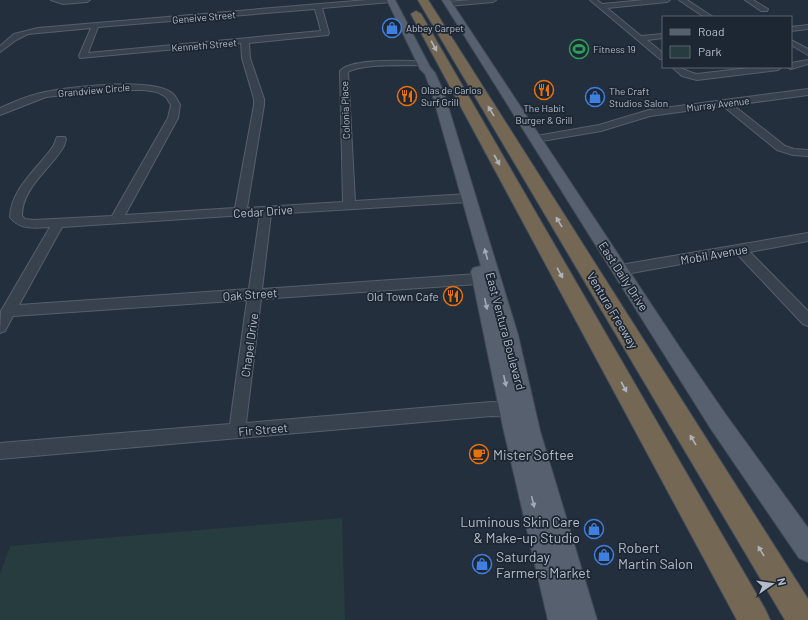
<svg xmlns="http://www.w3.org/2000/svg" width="808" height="620" font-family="Barlow,sans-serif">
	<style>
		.green { fill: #263c3f }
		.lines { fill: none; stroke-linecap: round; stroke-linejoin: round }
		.minor-casing { stroke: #565f6c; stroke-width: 2 }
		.major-casing { stroke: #414a57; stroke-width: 2 }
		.highway-casing { stroke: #434c59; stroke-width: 2 }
		.minor { fill: #38414e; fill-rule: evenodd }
		.major { fill: #56606e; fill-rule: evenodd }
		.highway { fill: #746855; fill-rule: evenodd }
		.oneway { fill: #aeb4bd }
		.oneway2 { fill: #a1aab7 }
		.labels { text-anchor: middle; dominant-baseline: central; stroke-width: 3.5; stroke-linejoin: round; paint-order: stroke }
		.far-street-label { font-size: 10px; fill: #b4bcc9; stroke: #1d2633 }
		.far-poi-label { font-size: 10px; fill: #b4bcc9; stroke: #1d2633; text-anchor: start }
		.street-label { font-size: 12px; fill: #b4bcc9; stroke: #1d2633 }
		.poi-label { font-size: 12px; fill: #b4bcc9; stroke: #1d2633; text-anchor: end }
		.near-poi-label { font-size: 14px; fill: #b4bcc9; stroke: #1d2633; text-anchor: start }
	</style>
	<rect width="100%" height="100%" fill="#242f3e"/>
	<path class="green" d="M 342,518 L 345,620 L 0,620 L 0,574 L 10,546 Z"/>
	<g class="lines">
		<defs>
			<path id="minor" d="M 51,0 L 90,0 L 87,2 L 63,4 Z
				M 367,0 L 394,0 L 391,2 L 322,8 L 329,33 L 328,35 L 249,43 L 250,58 L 264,99 L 264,105 L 247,208 L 343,202 L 340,71 C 351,58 404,61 422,61 L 426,63 L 422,65 C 403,66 364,63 348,72 L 355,201 L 468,194 L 472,195 L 474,198 L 472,201 L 468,202 L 271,214 L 262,289 L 492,273 L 497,275 L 499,278 L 497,281 L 492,283 L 261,299 L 246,423 L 491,402 L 517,403 L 523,405 L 525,410 L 523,415 L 517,417 L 491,416 L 0,459 L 0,443 L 230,424 L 247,300 L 13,316 L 5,331 L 0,333 L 1,311 L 50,227 C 35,228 19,230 10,217 C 11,189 37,169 52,148 C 55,145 55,140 57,137 L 65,137 L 66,139 L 64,146 C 51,169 22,187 22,216 L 25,219 L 34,220 L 112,216 L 168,118 L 171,105 L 166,97 L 157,92 L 144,90 L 112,90 L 46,97 L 0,115 L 0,108 C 12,103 24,97 37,94 C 62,87 155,76 173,94 C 176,97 178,101 180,105 L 178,118 L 125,215 L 235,208 L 254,105 L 254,99 L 242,58 L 241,43 L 80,58 L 79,56 L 91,28 L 28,34 L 16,40 L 0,52 L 0,46 L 14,34 L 38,28 ZM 315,9 L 321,31 L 88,53 L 98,27 ZM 260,214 L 249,289 L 19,305 L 62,227 Z
				M 470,0 L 496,0 L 493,2 L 448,6 L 445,4 L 448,2 Z
				M 590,0 L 597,0 L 602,4 L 644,0 L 670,0 L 667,2 L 607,8 L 641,36 L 663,34 L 663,38 L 647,40 L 663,53 L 663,59 L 660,59 Z
				M 679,0 L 687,0 L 713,17 L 704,17 Z
				M 745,0 L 753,0 L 768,9 L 767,11 L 761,11 Z
				M 808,25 L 808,29 L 791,31 L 791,27 Z
				M 791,40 L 808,49 L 808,55 L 791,45 Z
				M 808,60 L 808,64 L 791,69 L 787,67 L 791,67 L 791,63 Z
				M 672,67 C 683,67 687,72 697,74 L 757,67 L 782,67 L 778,70 L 697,80 L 682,76 Z
				M 808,89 L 808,95 L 733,105 L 785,146 L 794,149 L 808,150 L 808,156 L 793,155 L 777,150 L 723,106 L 650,116 L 601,131 L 536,142 L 531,139 L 536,136 L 599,125 L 649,110 Z
				M 808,233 L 808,241 L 750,252 L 808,311 L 808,326 L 803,324 L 737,254 L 620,275 L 615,273 L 613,270 L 615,267 L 620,265 Z"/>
			<path id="major" d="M 387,0 L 395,0 L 430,67 L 435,73 L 444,93 L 518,335 L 540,431 L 597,620 L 548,620 L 503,427 L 471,272 L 473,268 L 481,266 L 432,93 L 425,74 L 420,69 Z
				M 442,0 L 450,0 L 682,351 L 726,415 L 808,528 L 808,562 L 799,558 L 711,429 Z"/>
			<path id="highway" d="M 418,0 L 428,0 L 808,599 L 808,620 L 785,620 Z
				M 416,11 L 421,14 L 765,609 L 770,620 L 737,620 L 411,14 Z"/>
		</defs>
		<use href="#minor" class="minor-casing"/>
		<use href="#major" class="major-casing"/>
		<use href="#highway" class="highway-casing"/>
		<use href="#minor" class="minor"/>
		<use href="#major" class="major"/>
		<use href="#highway" class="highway"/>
	</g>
	<defs><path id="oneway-solid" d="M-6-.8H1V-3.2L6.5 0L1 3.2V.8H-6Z"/></defs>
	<g class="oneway">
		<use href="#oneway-solid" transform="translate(434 46) rotate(61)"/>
		<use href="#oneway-solid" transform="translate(491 111) rotate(-121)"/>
		<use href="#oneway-solid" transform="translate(497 160) rotate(61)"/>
		<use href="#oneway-solid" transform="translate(559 222) rotate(-121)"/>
		<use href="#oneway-solid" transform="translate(560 273) rotate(61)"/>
		<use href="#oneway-solid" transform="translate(624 387) rotate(61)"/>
		<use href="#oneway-solid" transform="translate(693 440) rotate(-121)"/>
		<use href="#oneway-solid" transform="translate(761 551) rotate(-121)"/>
	</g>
	<g class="oneway2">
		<use href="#oneway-solid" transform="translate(486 254) rotate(-106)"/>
		<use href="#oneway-solid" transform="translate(486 304) rotate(77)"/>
		<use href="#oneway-solid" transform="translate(505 381) rotate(77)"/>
		<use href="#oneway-solid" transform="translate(533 502) rotate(76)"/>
	</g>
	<defs>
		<symbol id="shop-ring" viewBox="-11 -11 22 22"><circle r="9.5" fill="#1d2633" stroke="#3f7fe0" stroke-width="1.5"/><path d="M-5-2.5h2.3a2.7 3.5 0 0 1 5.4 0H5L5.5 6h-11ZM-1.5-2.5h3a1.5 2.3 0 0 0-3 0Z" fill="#3f7fe0"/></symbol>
		<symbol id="stadium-ring" viewBox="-11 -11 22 22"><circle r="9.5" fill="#1d2633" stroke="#2e9e5b" stroke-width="1.5"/><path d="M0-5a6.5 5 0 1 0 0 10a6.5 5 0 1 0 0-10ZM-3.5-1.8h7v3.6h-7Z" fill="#2e9e5b"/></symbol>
		<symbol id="restaurant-ring" viewBox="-11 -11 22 22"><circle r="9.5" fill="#1d2633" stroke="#e8710a" stroke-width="1.5"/><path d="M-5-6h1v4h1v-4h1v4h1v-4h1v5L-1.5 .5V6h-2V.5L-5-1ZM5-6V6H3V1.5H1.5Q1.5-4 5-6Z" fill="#e8710a"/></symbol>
		<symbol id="cafe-ring" viewBox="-11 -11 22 22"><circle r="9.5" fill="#1d2633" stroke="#e8710a" stroke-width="1.5"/><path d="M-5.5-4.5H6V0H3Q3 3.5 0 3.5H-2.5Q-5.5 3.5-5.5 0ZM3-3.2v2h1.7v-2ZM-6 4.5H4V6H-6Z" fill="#e8710a"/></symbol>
	</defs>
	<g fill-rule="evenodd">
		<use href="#shop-ring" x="381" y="17" width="22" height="22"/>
		<use href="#stadium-ring" x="568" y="38" width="22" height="22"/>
		<use href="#restaurant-ring" x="533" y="79" width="22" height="22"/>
		<use href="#restaurant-ring" x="396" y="85" width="22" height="22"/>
		<use href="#shop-ring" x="584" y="86" width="22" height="22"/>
		<use href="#restaurant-ring" x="442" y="285" width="22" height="22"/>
		<use href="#cafe-ring" x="468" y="443" width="22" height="22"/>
		<use href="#shop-ring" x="583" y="518" width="22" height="22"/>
		<use href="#shop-ring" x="593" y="544" width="22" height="22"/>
		<use href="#shop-ring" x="471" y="553" width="22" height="22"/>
	</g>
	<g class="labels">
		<g class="far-street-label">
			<text transform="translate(204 17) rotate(-5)">Geneive Street</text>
			<text transform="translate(204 45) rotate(-5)">Kenneth Street</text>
			<text transform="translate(94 90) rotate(-5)">Grandview Circle</text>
			<text transform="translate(718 104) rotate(-7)">Murray Avenue</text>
			<text transform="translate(345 110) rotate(-92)">Colonia Place</text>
		</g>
		<g class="far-poi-label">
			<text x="406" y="28">Abbey Carpet</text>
			<text x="593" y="49">Fitness 19</text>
			<text x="421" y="90">Olas de Carlos<tspan x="421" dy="12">Surf Grill</tspan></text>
			<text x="609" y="91">The Craft<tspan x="609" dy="12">Studios Salon</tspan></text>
			<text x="544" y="108" text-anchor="middle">The Habit<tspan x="544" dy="12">Burger &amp; Grill</tspan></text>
		</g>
		<g class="street-label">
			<text transform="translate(263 211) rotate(-4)">Cedar Drive</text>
			<text transform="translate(714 254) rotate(-10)">Mobil Avenue</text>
			<text transform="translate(624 276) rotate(57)">East Daily Drive</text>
			<text transform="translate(250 294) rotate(-4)">Oak Street</text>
			<text transform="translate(613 310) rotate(59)">Ventura Freeway</text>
			<text transform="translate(506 331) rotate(75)">East Ventura Boulevard</text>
			<text transform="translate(249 345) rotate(-82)">Chapel Drive</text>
			<text transform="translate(263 429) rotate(-5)">Fir Street</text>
		</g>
		<g class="poi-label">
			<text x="439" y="296">Old Town Cafe</text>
		</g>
		<g class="near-poi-label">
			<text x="493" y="454">Mister Softee</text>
			<text x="580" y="521" text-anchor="end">Luminous Skin Care<tspan x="580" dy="16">&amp; Make-up Studio</tspan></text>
			<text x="618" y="547">Robert<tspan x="618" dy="16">Martin Salon</tspan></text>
			<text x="496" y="556">Saturday<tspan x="496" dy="16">Farmers Market</tspan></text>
		</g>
	</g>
	<rect x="662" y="16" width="130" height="52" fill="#1d2633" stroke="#59626f"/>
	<rect x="670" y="29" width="20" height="6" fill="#56606e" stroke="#59626f"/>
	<text x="698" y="36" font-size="12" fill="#b4bcc9">Road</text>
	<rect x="670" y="46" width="20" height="12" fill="#263c3f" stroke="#59626f"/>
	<text x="698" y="56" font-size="12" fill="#b4bcc9">Park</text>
	<g transform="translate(772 584) rotate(77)" stroke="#1d2633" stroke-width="3" paint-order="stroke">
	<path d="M0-3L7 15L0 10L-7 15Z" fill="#b4bcc9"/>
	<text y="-6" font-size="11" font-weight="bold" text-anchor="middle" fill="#b4bcc9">N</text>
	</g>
</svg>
